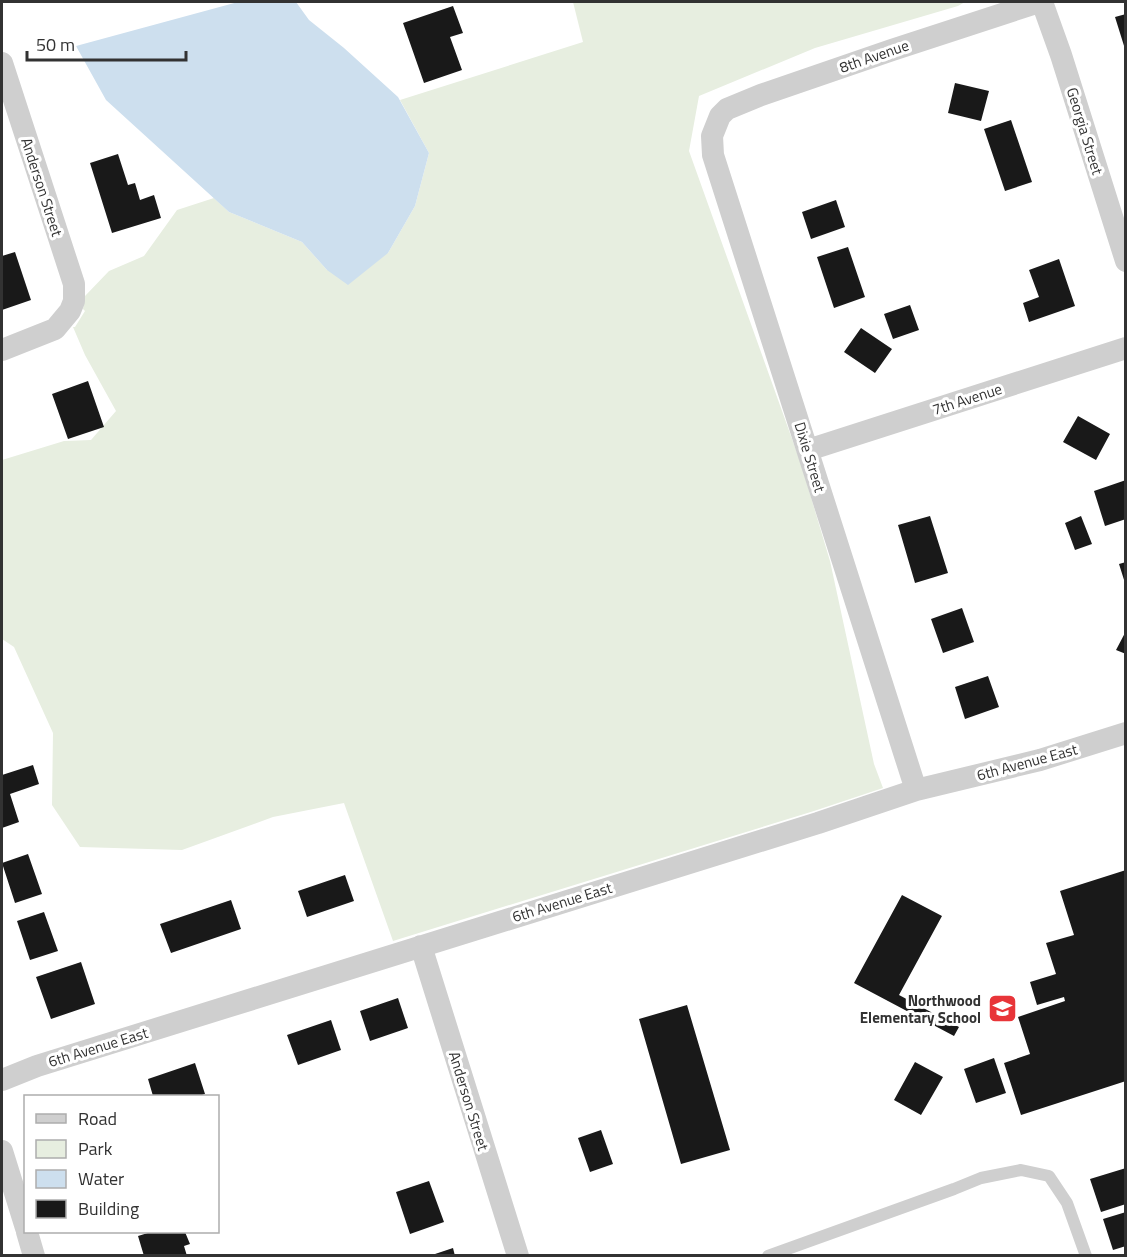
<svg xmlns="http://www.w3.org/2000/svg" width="1127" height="1257" font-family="'Titillium Web',sans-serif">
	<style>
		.green { fill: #e7eee0 }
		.water { fill: #cddfee }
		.building { fill: #191919 }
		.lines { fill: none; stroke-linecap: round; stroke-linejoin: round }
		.lane { stroke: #cfcfcf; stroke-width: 12 }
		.street { stroke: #cfcfcf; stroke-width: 22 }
		.labels { text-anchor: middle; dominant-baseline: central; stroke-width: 6; stroke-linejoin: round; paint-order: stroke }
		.street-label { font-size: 15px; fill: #323232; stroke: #fff }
		.poi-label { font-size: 15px; font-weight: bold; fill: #323232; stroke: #fff; text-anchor: end }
	</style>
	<rect width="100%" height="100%" fill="#fff"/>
	<path class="green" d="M 573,2 L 965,2 L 958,6 L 815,48 L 699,96 L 689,151 L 801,464 L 830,561 L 874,764 L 883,788 L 814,811 L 393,941 L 344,803 L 273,817 L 182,850 L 80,847 L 52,805 L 53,733 L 14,647 L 2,639 L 2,460 L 64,441 L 91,440 L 116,411 L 85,355 L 73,327 L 75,327 L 85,311 L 83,309 L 85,296 L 109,271 L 144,256 L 177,210 L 214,198 L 229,212 L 302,242 L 327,270 L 388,253 L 415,206 L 429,153 L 400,100 L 583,42 Z"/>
	<path class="water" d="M 238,2 L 296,2 L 309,20 L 344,48 L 398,97 L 429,153 L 415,206 L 388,253 L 348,285 L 327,270 L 302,242 L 229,212 L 106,100 L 76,46 Z"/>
	<path class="building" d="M 453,6 L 463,33 L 450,37 L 462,70 L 424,83 L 403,23 Z
		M 1126,14 L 1126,48 L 1125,49 L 1115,17 Z
		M 955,83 L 989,91 L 981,121 L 948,113 Z
		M 1011,120 L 1032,182 L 1005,191 L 984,129 Z
		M 118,154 L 128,185 L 135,183 L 140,200 L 154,195 L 161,218 L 112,233 L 90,163 Z
		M 836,200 L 845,227 L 811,239 L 802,212 Z
		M 848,247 L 865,297 L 834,308 L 817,257 Z
		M 15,252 L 31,300 L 2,310 L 2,256 Z
		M 1059,259 L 1075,306 L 1029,322 L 1023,303 L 1039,297 L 1029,270 Z
		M 910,305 L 919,330 L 893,339 L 884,314 Z
		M 861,328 L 892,349 L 875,373 L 844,352 Z
		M 88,381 L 104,427 L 68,439 L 52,394 Z
		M 1078,416 L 1110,434 L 1096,460 L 1063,442 Z
		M 1126,480 L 1126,519 L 1105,526 L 1094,491 Z
		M 930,516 L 948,573 L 915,583 L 898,525 Z
		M 1081,516 L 1092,544 L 1075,550 L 1065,523 Z
		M 1126,562 L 1126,583 L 1125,583 L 1119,564 Z
		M 962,608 L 974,642 L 943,653 L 931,619 Z
		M 1126,631 L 1126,654 L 1116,650 Z
		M 988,676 L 999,707 L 965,719 L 955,687 Z
		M 33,765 L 39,784 L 10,794 L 19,822 L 2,828 L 2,775 Z
		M 28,854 L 42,894 L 15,903 L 2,863 Z
		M 1126,870 L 1126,1081 L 1021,1115 L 1004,1063 L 1030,1054 L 1018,1017 L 1065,1001 L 1064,997 L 1037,1005 L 1030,982 L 1056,974 L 1046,943 L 1074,935 L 1060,891 Z
		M 345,875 L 354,901 L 307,917 L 298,891 Z
		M 902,895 L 942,916 L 899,995 L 959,1027 L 954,1036 L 854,983 Z
		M 231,900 L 241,929 L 171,953 L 160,924 Z
		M 44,912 L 58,951 L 30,960 L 17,921 Z
		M 81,962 L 95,1004 L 51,1019 L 36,977 Z
		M 398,998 L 408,1028 L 370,1041 L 360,1011 Z
		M 687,1005 L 730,1150 L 681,1164 L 639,1019 Z
		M 331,1020 L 341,1050 L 298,1065 L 287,1035 Z
		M 994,1058 L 1006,1093 L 976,1103 L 964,1069 Z
		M 915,1062 L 943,1077 L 921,1115 L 894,1100 Z
		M 195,1063 L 205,1094 L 199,1096 L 153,1096 L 148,1079 Z
		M 601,1130 L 613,1164 L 590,1172 L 578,1138 Z
		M 1126,1168 L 1126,1204 L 1101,1212 L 1090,1179 Z
		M 429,1181 L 444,1222 L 410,1234 L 396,1192 Z
		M 1126,1212 L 1126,1246 L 1113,1250 L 1103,1219 Z
		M 151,1232 L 185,1232 L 190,1244 L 184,1246 L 187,1256 L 144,1256 L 138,1236 Z
		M 453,1248 L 455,1256 L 432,1256 L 432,1255 Z"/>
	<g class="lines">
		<path class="lane" d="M 768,1256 L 954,1189 L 981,1178 L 1021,1170 L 1049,1176 L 1067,1203 L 1086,1256"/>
		<path class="street" d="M 1042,2 L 1061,55 L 1126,261
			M 2,63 L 74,284 L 74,301 L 70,311 L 55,329 L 2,350
			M 808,450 L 1126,348
			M 916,790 L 713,155 L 712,136 L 720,116 L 727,109 L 761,95 L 892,50 L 1039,2
			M 421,946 L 518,1256
			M 2,1080 L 37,1066 L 818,823 L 916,790 L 1040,760 L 1126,733
			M 2,1151 L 26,1228
			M 27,1232 L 34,1256"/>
	</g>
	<defs>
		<symbol id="school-square" viewBox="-11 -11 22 22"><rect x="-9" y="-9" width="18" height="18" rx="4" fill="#e83539" stroke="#fff"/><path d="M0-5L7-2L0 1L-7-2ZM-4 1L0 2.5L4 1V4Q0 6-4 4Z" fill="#fff"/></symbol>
	</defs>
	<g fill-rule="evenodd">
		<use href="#school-square" x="986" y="992" width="33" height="33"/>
	</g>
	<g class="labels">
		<g class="street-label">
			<text transform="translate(874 56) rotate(-19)">8th Avenue</text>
			<text transform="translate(1085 131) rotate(73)">Georgia Street</text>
			<text transform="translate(42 187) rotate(72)">Anderson Street</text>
			<text transform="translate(967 399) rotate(-18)">7th Avenue</text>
			<text transform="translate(810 457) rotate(73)">Dixie Street</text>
			<text transform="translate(1027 762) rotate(-15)">6th Avenue East</text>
			<text transform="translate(562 902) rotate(-17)">6th Avenue East</text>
			<text transform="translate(98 1047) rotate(-17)">6th Avenue East</text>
			<text transform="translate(469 1101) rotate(73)">Anderson Street</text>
		</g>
		<g class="poi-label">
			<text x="981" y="1000">Northwood<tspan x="981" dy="17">Elementary School</tspan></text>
		</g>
	</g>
	<rect width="1127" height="1257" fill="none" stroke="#323232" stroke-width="6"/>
	<rect x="24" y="1095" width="195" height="138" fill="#ffffff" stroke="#adadad" stroke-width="1.5"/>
	<rect x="36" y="1114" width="30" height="9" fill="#cfcfcf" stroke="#adadad" stroke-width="1.5"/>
	<text x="78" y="1125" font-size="18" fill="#323232">Road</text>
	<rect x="36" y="1140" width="30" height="18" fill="#e7eee0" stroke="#adadad" stroke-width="1.5"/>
	<text x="78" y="1155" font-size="18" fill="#323232">Park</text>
	<rect x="36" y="1170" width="30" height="18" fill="#cddfee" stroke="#adadad" stroke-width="1.5"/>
	<text x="78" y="1185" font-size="18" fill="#323232">Water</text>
	<rect x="36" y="1200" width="30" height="18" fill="#191919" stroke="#adadad" stroke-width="1.5"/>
	<text x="78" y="1215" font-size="18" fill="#323232">Building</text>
	<path d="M27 51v9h159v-9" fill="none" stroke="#323232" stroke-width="3"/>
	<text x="36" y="51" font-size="18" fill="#323232" stroke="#ffffff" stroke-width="4.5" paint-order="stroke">50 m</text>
</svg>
